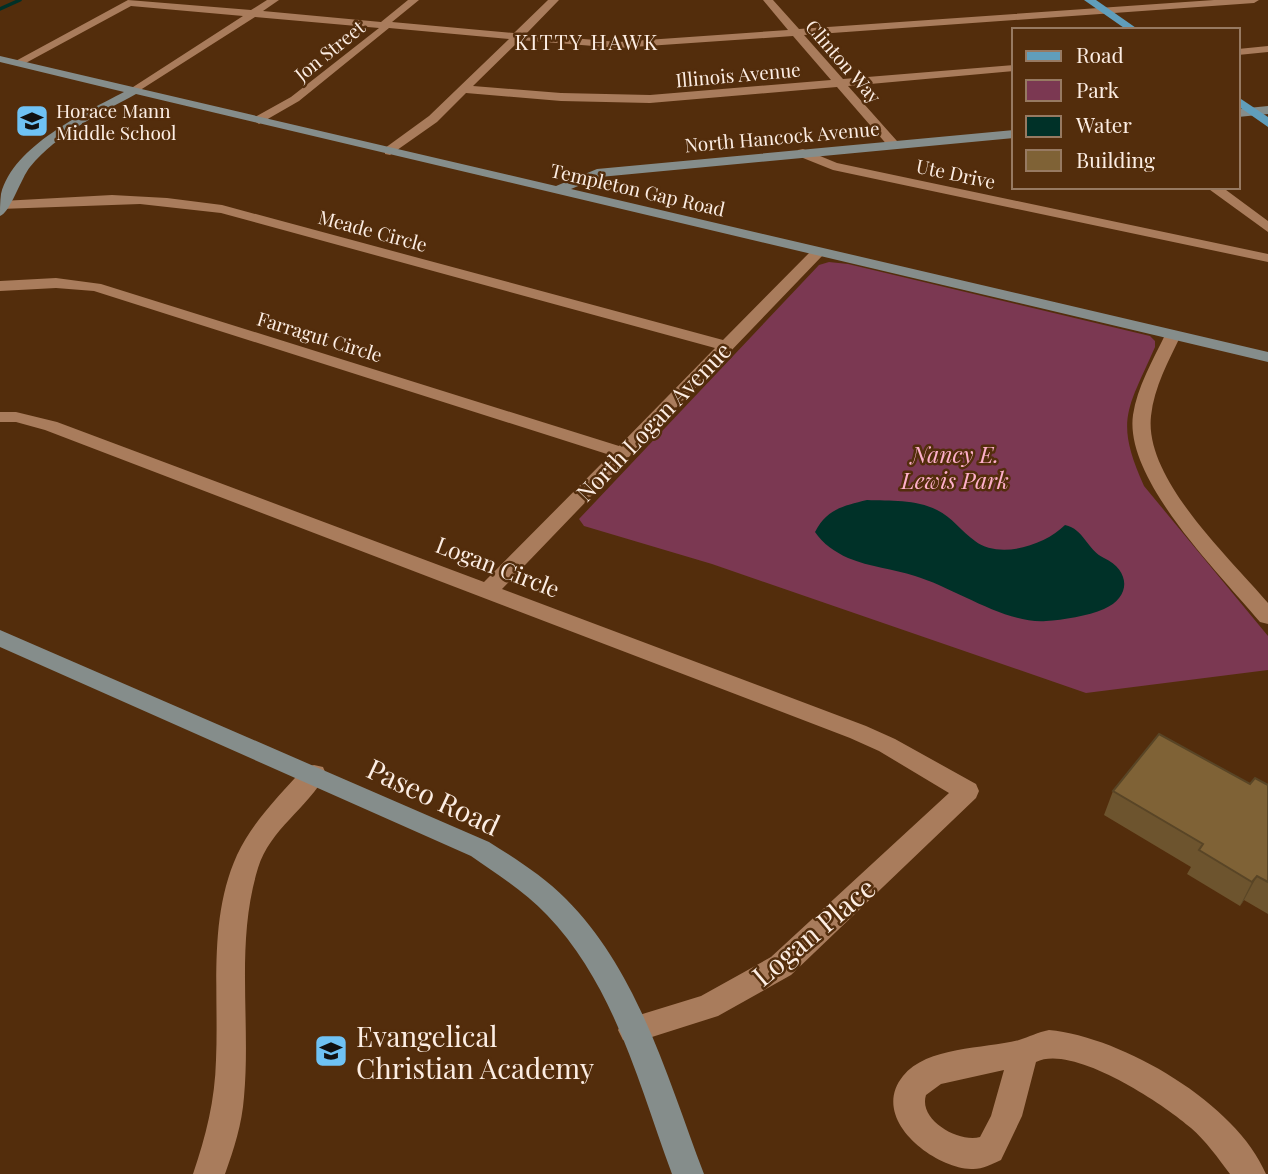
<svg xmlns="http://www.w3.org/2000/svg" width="1268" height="1174" font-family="'Playfair Display',serif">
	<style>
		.green { fill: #7b3852 }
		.water { fill: #003128 }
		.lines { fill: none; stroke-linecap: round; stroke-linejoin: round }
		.stream { stroke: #003128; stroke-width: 3.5 }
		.street { fill: #a97c5c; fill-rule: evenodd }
		.secondary { fill: #858d8b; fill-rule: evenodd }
		.primary { fill: #609ebb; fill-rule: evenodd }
		.wall { fill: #6d542e }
		.shaded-wall { fill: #594526 }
		.building { fill: #7f6236; stroke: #594526; stroke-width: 2 }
		.labels { text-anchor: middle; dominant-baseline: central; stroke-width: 5; stroke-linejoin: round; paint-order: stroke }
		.far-street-label { font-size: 19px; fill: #fcede3; stroke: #532d0c }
		.far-poi-label { font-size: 19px; fill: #fcede3; stroke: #532d0c; text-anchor: start }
		.far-neighbourhood-label { font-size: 21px; letter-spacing: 2px; fill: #fcede3; stroke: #532d0c }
		.street-label { font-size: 23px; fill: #fcede3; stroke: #532d0c }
		.park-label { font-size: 23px; font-style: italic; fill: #feb0cb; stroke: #532d0c }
		.near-street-label { font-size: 28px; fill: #fcede3; stroke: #532d0c }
		.near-poi-label { font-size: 28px; fill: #fcede3; stroke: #532d0c; text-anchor: start }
	</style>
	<rect width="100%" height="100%" fill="#532d0c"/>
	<path class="green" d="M 829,262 L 848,264 L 1150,336 L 1155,341 L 1155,347 C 1128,409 1114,420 1144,486 L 1268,636 L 1268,670 L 1086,693 L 712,564 L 584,526 L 579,519 L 819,265 Z"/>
	<path class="water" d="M 867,500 C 890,501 915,499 937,510 C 952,517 961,531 975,541 C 1000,560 1045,545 1065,525 C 1084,529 1087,550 1104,558 C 1130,570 1132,597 1104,609 C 1088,616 1063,620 1046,621 C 1005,624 955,588 915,576 C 893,569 870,567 848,558 C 835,552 823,544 815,532 C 827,509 843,506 867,500 Z"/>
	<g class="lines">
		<path class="stream" d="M 0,9 L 20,0"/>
		<path class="street" d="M 128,0 L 251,10 L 267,0 L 279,0 L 263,11 L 381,22 L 408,0 L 419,0 L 392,22 L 514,33 L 548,0 L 559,0 L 526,34 L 618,42 L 788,30 L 763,0 L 773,0 L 799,29 L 1214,0 L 1259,0 L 1254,3 L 804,35 L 843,79 L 1014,65 L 1014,71 L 848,86 L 897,141 L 897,147 L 889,147 L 837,87 L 650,103 L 561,101 L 466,93 L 437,122 L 390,155 L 385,154 L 385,148 L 429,116 L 509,39 L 389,28 L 299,101 L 259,124 L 253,120 L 255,117 L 291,97 L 379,28 L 255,17 L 134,94 L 128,91 L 130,89 L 243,16 L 131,6 L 22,65 L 12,63 ZM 793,36 L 831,80 L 650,95 L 561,93 L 473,86 L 520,40 L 618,48 Z
			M 1268,46 L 1268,52 L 1238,55 L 1238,49 Z
			M 803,149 L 837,163 L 1268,254 L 1268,262 L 833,170 L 798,156 L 798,150 Z
			M 1206,187 L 1222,187 L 1268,221 L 1268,232 Z
			M 112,195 L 167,198 L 222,205 L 723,340 L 813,249 L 823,249 L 825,252 L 823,255 L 502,589 L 866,726 L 895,739 L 976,784 L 979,791 L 976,798 L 791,975 L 718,1016 L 633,1043 L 623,1040 L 618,1030 L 623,1020 L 701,996 L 771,957 L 949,793 L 879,751 L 850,738 L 45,430 L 16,422 L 0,422 L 0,412 L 16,412 L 57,422 L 484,582 L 610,455 L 94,291 L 56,288 L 0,291 L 0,281 L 56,278 L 101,284 L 619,446 L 715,348 L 221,213 L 140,204 L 0,209 L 2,201 Z
			M 1173,330 L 1181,335 C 1169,360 1154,387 1151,416 C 1144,479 1229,557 1268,603 L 1268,624 L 1260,622 C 1220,574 1124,480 1133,415 C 1137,387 1153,360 1165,335 Z
			M 314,765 L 323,767 L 326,774 C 308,808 270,829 258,868 C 235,943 251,1021 244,1097 C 242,1124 234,1149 225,1174 L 193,1174 C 206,1136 215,1100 216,1060 C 219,992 208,919 237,855 C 253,821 280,795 305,767 Z
			M 1049,1030 C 1123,1037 1237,1104 1266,1174 L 1230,1174 C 1218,1158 1206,1141 1191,1128 C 1164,1104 1072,1043 1036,1062 L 1022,1116 L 1001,1160 C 992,1164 981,1170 971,1169 C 932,1167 869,1118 903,1076 C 927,1046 985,1049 1019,1040 C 1029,1037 1038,1032 1049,1030 ZM 1004,1070 L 991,1116 L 980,1137 C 959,1143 918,1120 926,1095 L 941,1084 Z"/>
		<path class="secondary" d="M 0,56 L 556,186 L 597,169 L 1014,130 L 1014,138 L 600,177 L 571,189 L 1268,352 L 1268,362 L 136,94 C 98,115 58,133 30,167 C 21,178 10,213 0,216 C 0,209 0,201 1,194 C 13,146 84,113 124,92 L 0,62 Z
			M 1268,106 L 1268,114 L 1238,117 L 1238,109 Z
			M 0,630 L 489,842 C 516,859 543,876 566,899 C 639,972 668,1080 704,1174 L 672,1174 C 639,1085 615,986 547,915 C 525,892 497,874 471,856 L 0,647 Z"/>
		<path class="primary" d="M 1084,0 L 1096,0 L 1139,30 L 1127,30 Z
			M 1238,97 L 1268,117 L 1268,127 L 1238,106 Z"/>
	</g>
	<path class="wall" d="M 1250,784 L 1268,785 L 1268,914 L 1244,900 L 1240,906 L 1187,874 L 1191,867 L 1104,815 L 1113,791 Z"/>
	<path class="shaded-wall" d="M 1257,876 L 1244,900 L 1240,906 L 1252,882 Z"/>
	<path class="building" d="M 1159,734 L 1250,784 L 1255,778 L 1268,785 L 1268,882 L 1257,876 L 1252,882 L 1199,850 L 1203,844 L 1113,791 Z"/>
	<defs>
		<symbol id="school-square" viewBox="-11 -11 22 22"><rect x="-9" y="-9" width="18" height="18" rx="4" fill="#6fc2f4" stroke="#532d0c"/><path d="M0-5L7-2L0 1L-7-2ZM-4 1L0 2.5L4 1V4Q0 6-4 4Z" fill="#111"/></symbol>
	</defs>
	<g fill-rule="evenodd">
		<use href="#school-square" x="13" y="102" width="38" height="38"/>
		<use href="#school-square" x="312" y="1032" width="38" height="38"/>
	</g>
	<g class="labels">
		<g class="far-street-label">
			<text transform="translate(329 50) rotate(-39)">Jon Street</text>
			<text transform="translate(844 61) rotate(49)">Clinton Way</text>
			<text transform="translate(738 74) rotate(-5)">Illinois Avenue</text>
			<text transform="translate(782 136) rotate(-5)">North Hancock Avenue</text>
			<text transform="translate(956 173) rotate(12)">Ute Drive</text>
			<text transform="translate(638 189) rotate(13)">Templeton Gap Road</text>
			<text transform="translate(373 230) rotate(15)">Meade Circle</text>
			<text transform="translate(320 336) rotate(17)">Farragut Circle</text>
		</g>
		<g class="far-poi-label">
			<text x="56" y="110">Horace Mann<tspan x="56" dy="22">Middle School</tspan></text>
		</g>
		<g class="far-neighbourhood-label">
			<text x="587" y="41">KITTY HAWK</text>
		</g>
		<g class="street-label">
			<text transform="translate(653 421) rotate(-46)">North Logan Avenue</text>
			<text transform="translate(498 566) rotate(21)">Logan Circle</text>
		</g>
		<g class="park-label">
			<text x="955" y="453">Nancy E.<tspan x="955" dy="26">Lewis Park</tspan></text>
		</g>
		<g class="near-street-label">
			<text transform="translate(434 796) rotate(25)">Paseo Road</text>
			<text transform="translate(813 931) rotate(-40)">Logan Place</text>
		</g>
		<g class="near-poi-label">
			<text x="356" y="1035">Evangelical<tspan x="356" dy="32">Christian Academy</tspan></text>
		</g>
	</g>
	<rect x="1012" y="28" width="228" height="161" fill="#532d0c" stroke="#977a62" stroke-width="2"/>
	<rect x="1026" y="51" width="35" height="10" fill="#609ebb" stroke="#977a62" stroke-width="2"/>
	<text x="1076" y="63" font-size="21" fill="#fcede3">Road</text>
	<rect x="1026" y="80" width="35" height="21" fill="#7b3852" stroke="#977a62" stroke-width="2"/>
	<text x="1076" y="98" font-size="21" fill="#fcede3">Park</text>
	<rect x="1026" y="116" width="35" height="21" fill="#003128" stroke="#977a62" stroke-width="2"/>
	<text x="1076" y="133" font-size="21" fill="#fcede3">Water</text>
	<rect x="1026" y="150" width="35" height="21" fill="#7f6236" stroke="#977a62" stroke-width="2"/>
	<text x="1076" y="168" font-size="21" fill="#fcede3">Building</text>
</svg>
